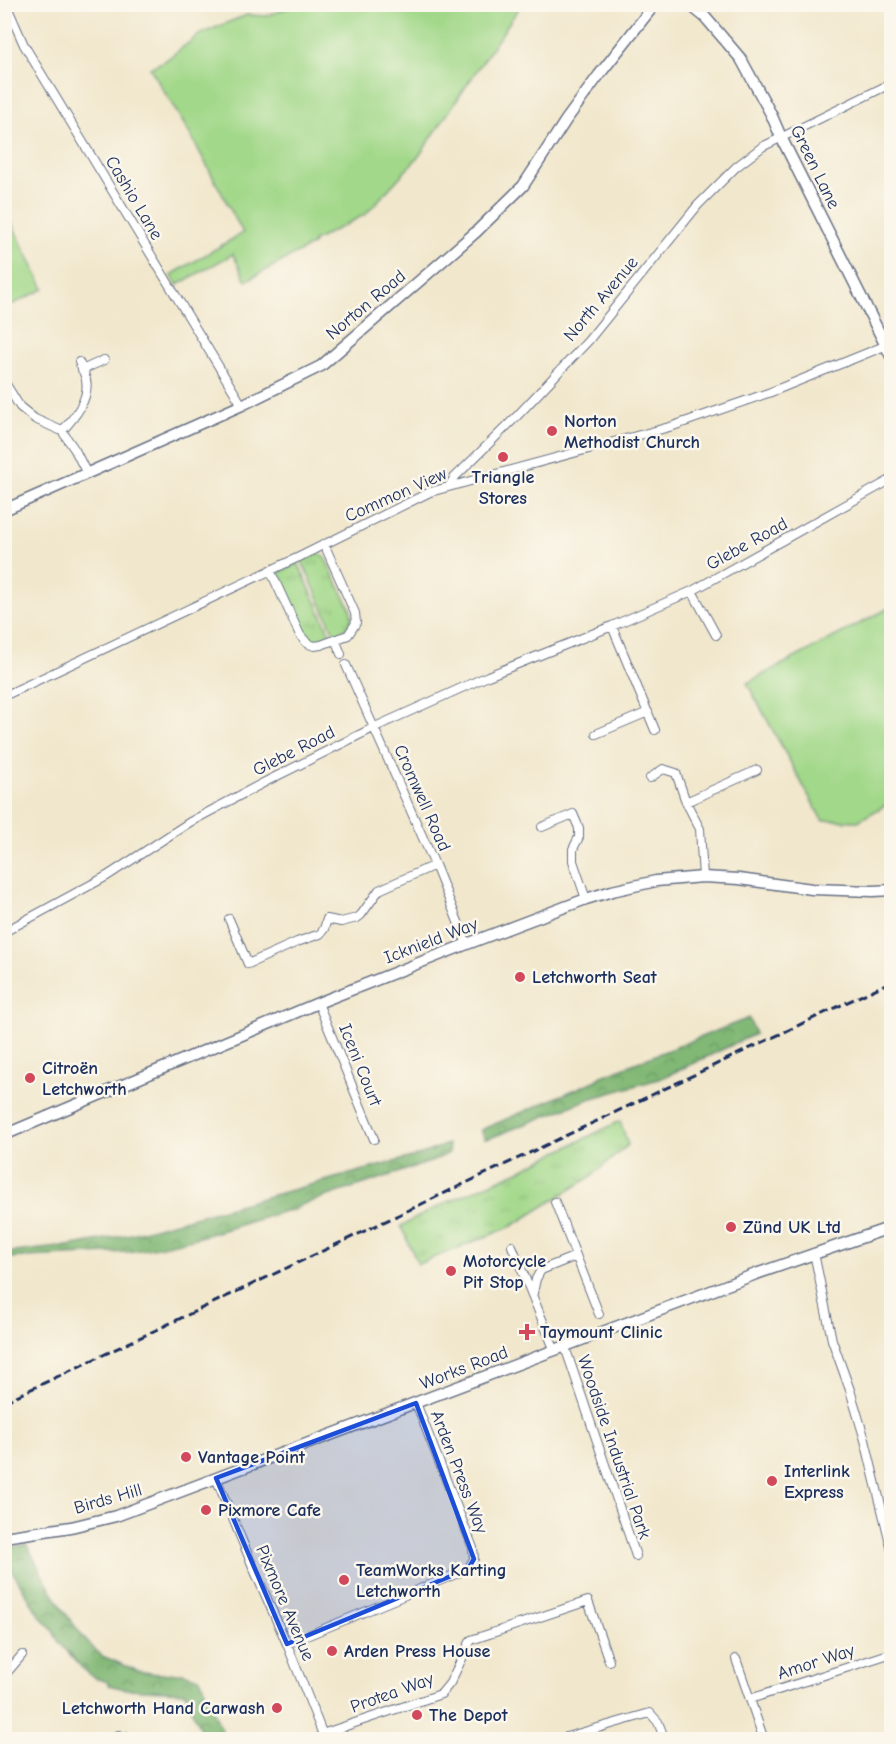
<svg xmlns="http://www.w3.org/2000/svg" width="896" height="1744" font-family="'Comic Neue',sans-serif">
	<style>
		.grass { fill: url(#grass-tufts); stroke: #5e8474; stroke-width: 1.5 }
		.forest { fill: url(#forest-crowns); stroke: #4e746a; stroke-width: 1.5 }
		.green { fill: #a2d889; stroke: #5e8474; stroke-width: 1.5 }
		.lines { fill: none; stroke-linecap: round; stroke-linejoin: round }
		.street-casing { stroke: #666f84; stroke-width: 10 }
		.secondary-casing { stroke: #666f84; stroke-width: 13 }
		.street { stroke: #fff; stroke-width: 8 }
		.secondary { stroke: #fff; stroke-width: 10 }
		.rail { stroke: #1b2f5e; stroke-width: 3; stroke-dasharray: 9 4.5; stroke-linecap: butt }
		.marked { fill: #1d4ed8; fill-opacity: 0.2; stroke: #1d4ed8; stroke-width: 4.5; stroke-linejoin: round }
		.poi-dot { fill: #d1495b; stroke: #fbf7ec; stroke-width: 2 }
		.labels { text-anchor: middle; dominant-baseline: central; stroke-width: 5; stroke-linejoin: round; paint-order: stroke }
		.street-label { font-size: 18px; fill: #1b2f5e; stroke: #fbf7ec }
		.poi-label { font-size: 18px; font-weight: bold; fill: #1b2f5e; stroke: #fbf7ec; text-anchor: start }
	</style>
	<defs>
		<pattern id="grass-tufts" width="24" height="20" patternUnits="userSpaceOnUse" patternTransform="scale(1.5)"><rect width="24" height="20" fill="#a2d889"/><path d="M3 7l-1-3M5 7V3M7 7l1-3M15 17l-1-3M17 17v-4M19 17l1-3" fill="none" stroke="#8bba79"/></pattern>
		<pattern id="forest-crowns" width="20" height="18" patternUnits="userSpaceOnUse" patternTransform="scale(1.5)"><rect width="20" height="18" fill="#81b875"/><path d="M2 6a3 3 0 1 1 6 0M12 15a3 3 0 1 1 6 0" fill="none" stroke="#699663"/></pattern>
	</defs>
	<rect width="100%" height="100%" fill="#fbf7ec"/>
	<filter id="ink" filterUnits="userSpaceOnUse"><feTurbulence type="fractalNoise" baseFrequency=".0167" numOctaves="2"/><feDisplacementMap in="SourceGraphic" scale="12" xChannelSelector="R" yChannelSelector="G"/><feConvolveMatrix kernelMatrix="1 2 1 2 8 2 1 2 1" color-interpolation-filters="sRGB"/></filter>
	<filter id="wash" filterUnits="userSpaceOnUse"><feTurbulence type="fractalNoise" baseFrequency=".008" numOctaves="4" result="noise"/><feDisplacementMap in="SourceGraphic" scale="24" xChannelSelector="R" yChannelSelector="G"/><feGaussianBlur stdDeviation="1.35" result="paint"/><feColorMatrix in="noise" values="0 0 0 0 0 0 0 0 0 0 0 0 0 0 0 0 0 1.4 0 .05"/><feComposite in="paint" operator="in"/></filter>
	<g filter="url(#wash)">
		<rect width="100%" height="100%" fill="#f1e7cc"/>
		<path class="grass" d="M 319,553 L 325,558 L 350,608 L 352,617 L 350,626 L 335,635 L 302,561 Z
			M 298,563 L 331,636 L 317,641 L 307,638 L 300,629 L 278,577 L 278,573 Z
			M 620,1121 L 628,1145 L 589,1178 L 512,1226 L 418,1264 L 401,1226 L 433,1209 L 521,1170 Z"/>
		<path class="forest" d="M 749,1018 L 755,1034 L 662,1078 L 589,1099 L 490,1138 L 485,1139 L 481,1130 L 597,1080 L 600,1077 Z
			M 448,1144 L 449,1153 L 433,1161 L 301,1205 L 294,1210 L 285,1211 C 233,1227 181,1245 128,1252 L 5,1258 L 5,1253 L 68,1246 L 132,1234 L 419,1155 Z
			M 27,1545 L 46,1582 L 68,1617 L 87,1642 L 102,1656 L 138,1671 L 157,1674 L 183,1673 L 200,1678 L 225,1739 L 204,1739 L 185,1692 L 125,1689 L 108,1685 L 108,1682 L 95,1678 L 82,1668 L 59,1642 L 51,1628 L 39,1615 L 5,1559 L 5,1548 Z"/>
		<path class="green" d="M 299,4 L 521,5 L 419,156 L 366,214 L 312,242 L 314,244 L 246,281 L 233,254 L 177,285 L 171,275 L 243,233 L 190,134 L 150,68 L 166,60 L 199,35 L 229,22 L 247,15 L 266,16 Z
			M 5,210 L 44,289 L 5,308 L 4,308 Z
			M 891,607 L 891,802 L 858,821 L 822,820 L 747,683 Z"/>
	</g>
	<g filter="url(#ink)">
		<g class="lines">
			<defs>
				<path id="street" d="M 6,4 L 24,45 L 242,405
					M 82,370 L 104,360
					M 4,381 L 20,407 L 35,419 L 62,431 L 75,450 L 87,474
					M 62,431 C 74,418 90,399 86,380 C 85,374 81,367 79,362
					M 449,486 L 454,478 L 517,416 L 588,341 L 698,205 L 736,167 L 762,147 L 892,83
					M 270,570 L 300,635 L 307,643 L 314,646 L 321,645 L 348,635 L 356,623 L 355,613 L 324,544
					M 692,591 L 716,635
					M 612,626 L 655,730
					M 335,639 L 341,654
					M 346,665 L 435,865 L 467,944
					M 4,696 L 301,556 L 430,492 L 673,426 L 771,392 L 892,343
					M 596,734 L 648,712
					M 650,778 L 663,769 L 676,773 L 686,802 L 700,829 L 703,877
					M 686,802 L 757,770
					M 542,827 L 573,814 L 579,828 L 579,837 L 573,849 L 573,861 L 586,899
					M 229,919 L 248,964 L 297,942 L 320,934 L 324,929 L 327,919 L 341,922 L 357,918 L 361,915 L 379,890 L 435,865
					M 4,932 L 107,876 L 190,822 L 265,782 L 375,727 L 488,676 L 612,626 L 692,591 L 892,479
					M 318,1003 L 374,1139
					M 555,1202 L 599,1314
					M 512,1246 L 555,1351
					M 814,1253 L 832,1340 L 850,1390 L 865,1440 L 892,1551
					M 533,1293 L 536,1279 L 541,1270 L 576,1256
					M 565,1347 L 636,1556
					M 216,1478 L 256,1574 L 287,1644 L 325,1740
					M 287,1644 L 468,1569 L 474,1559 L 473,1548 L 416,1403
					M 736,1659 L 763,1737
					M 4,1676 L 22,1655
					M 750,1699 L 892,1653
					M 322,1734 L 441,1694 L 450,1683 L 471,1640 L 588,1601 L 609,1661
					M 563,1738 L 650,1713 L 658,1722 L 665,1740
					M 108,1740 L 118,1735 L 140,1740"/>
				<path id="secondary" d="M 689,4 L 705,17 L 741,59 L 771,114 L 781,137 L 892,358
					M 4,510 L 242,405 L 321,366 L 476,232 L 523,186 L 566,120 L 599,75 L 655,4
					M 4,1135 L 318,1003 L 467,944 L 586,899 L 612,891 L 656,881 L 703,877 L 739,879 L 812,889 L 873,891 L 892,890
					M 4,1537 L 71,1527 L 116,1516 L 756,1274 L 892,1227"/>
			</defs>
			<use href="#street" class="street-casing"/>
			<use href="#secondary" class="secondary-casing"/>
			<use href="#street" class="street"/>
			<use href="#secondary" class="secondary"/>
			<path class="rail" d="M 4,1402 L 892,981"/>
		</g>
	</g>
	<path class="marked" d="M 416,1403 L 474,1559 L 468,1569 L 287,1644 L 216,1478 Z"/>
	<g class="poi-dot">
		<circle cx="552" cy="431" r="6"/>
		<circle cx="503" cy="457" r="6"/>
		<circle cx="520" cy="977" r="6"/>
		<circle cx="30" cy="1078" r="6"/>
		<circle cx="731" cy="1227" r="6"/>
		<circle cx="451" cy="1271" r="6"/>
		<path d="M524 1323h6v6h6v6h-6v6h-6v-6h-6v-6h6z"/>
		<circle cx="186" cy="1457" r="6"/>
		<circle cx="772" cy="1481" r="6"/>
		<circle cx="206" cy="1510" r="6"/>
		<circle cx="344" cy="1580" r="6"/>
		<circle cx="332" cy="1651" r="6"/>
		<circle cx="277" cy="1708" r="6"/>
		<circle cx="417" cy="1715" r="6"/>
	</g>
	<g class="labels">
		<g class="street-label">
			<text transform="translate(815 167) rotate(64)">Green Lane</text>
			<text transform="translate(134 198) rotate(59)">Cashio Lane</text>
			<text transform="translate(601 299) rotate(-50)">North Avenue</text>
			<text transform="translate(366 305) rotate(-40)">Norton Road</text>
			<text transform="translate(396 495) rotate(-24)">Common View</text>
			<text transform="translate(747 544) rotate(-29)">Glebe Road</text>
			<text transform="translate(294 751) rotate(-27)">Glebe Road</text>
			<text transform="translate(422 798) rotate(66)">Cromwell Road</text>
			<text transform="translate(431 941) rotate(-21)">Icknield Way</text>
			<text transform="translate(360 1065) rotate(68)">Iceni Court</text>
			<text transform="translate(464 1368) rotate(-21)">Works Road</text>
			<text transform="translate(614 1447) rotate(71)">Woodside Industrial Park</text>
			<text transform="translate(459 1472) rotate(69)">Arden Press Way</text>
			<text transform="translate(108 1499) rotate(-16)">Birds Hill</text>
			<text transform="translate(285 1603) rotate(67)">Pixmore Avenue</text>
			<text transform="translate(816 1662) rotate(-18)">Amor Way</text>
			<text transform="translate(392 1693) rotate(-20)">Protea Way</text>
		</g>
		<g class="poi-label">
			<text x="564" y="421">Norton<tspan x="564" dy="21">Methodist Church</tspan></text>
			<text x="503" y="477" text-anchor="middle">Triangle<tspan x="503" dy="21">Stores</tspan></text>
			<text x="532" y="977">Letchworth Seat</text>
			<text x="42" y="1068">Citroën<tspan x="42" dy="21">Letchworth</tspan></text>
			<text x="743" y="1227">Zünd UK Ltd</text>
			<text x="463" y="1261">Motorcycle<tspan x="463" dy="21">Pit Stop</tspan></text>
			<text x="540" y="1332">Taymount Clinic</text>
			<text x="198" y="1457">Vantage Point</text>
			<text x="784" y="1471">Interlink<tspan x="784" dy="21">Express</tspan></text>
			<text x="218" y="1510">Pixmore Cafe</text>
			<text x="356" y="1570">TeamWorks Karting<tspan x="356" dy="21">Letchworth</tspan></text>
			<text x="344" y="1651">Arden Press House</text>
			<text x="265" y="1708" text-anchor="end">Letchworth Hand Carwash</text>
			<text x="429" y="1715">The Depot</text>
		</g>
	</g>
	<rect width="896" height="1744" fill="none" stroke="#fbf7ec" stroke-width="24"/>
</svg>
